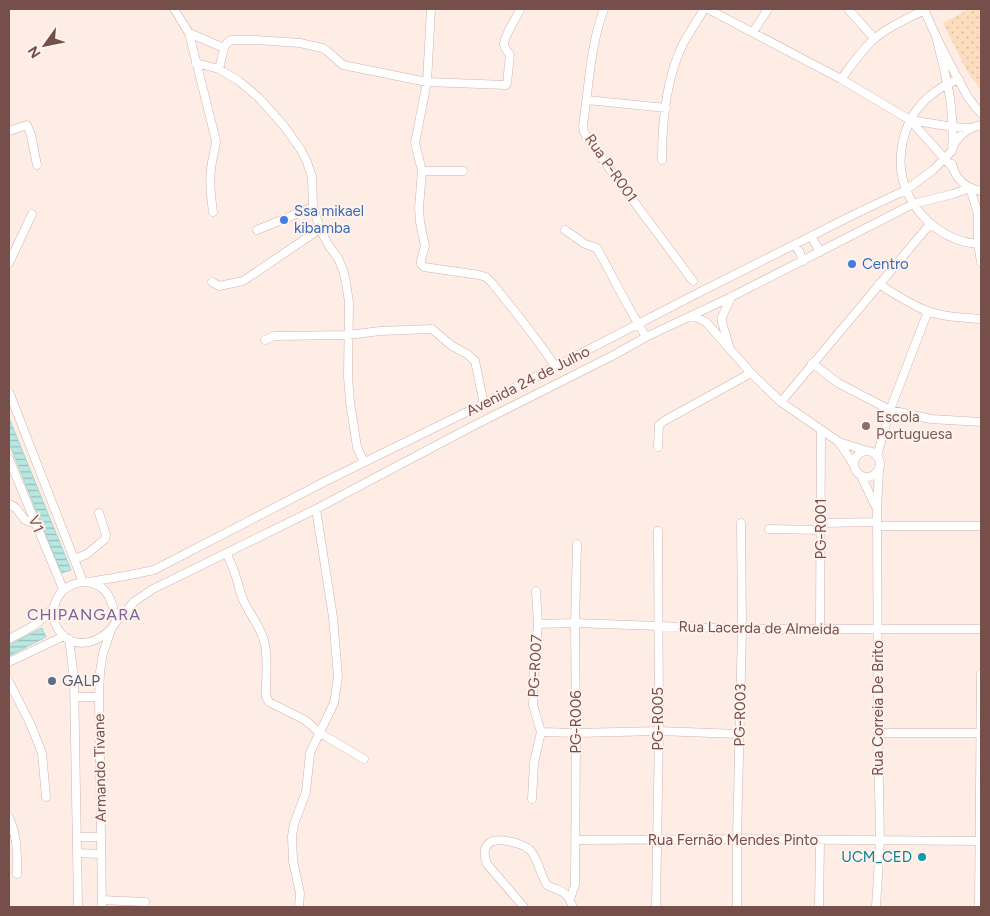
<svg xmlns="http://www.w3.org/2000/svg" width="990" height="916" font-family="Figtree,sans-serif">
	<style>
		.sand { fill: url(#sand-dots) }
		.water { fill: url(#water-rules); stroke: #9fd9d2 }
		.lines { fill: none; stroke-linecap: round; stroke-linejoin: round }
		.minor-casing { stroke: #d0b4ae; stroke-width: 9 }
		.minor { stroke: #fff; stroke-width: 8 }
		.shop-dot { fill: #3f7fe0; stroke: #fff2ec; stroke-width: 2 }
		.education-dot { fill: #8d6e63; stroke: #fff2ec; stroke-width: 2 }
		.service-dot { fill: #5c6f8a; stroke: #fff2ec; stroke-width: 2 }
		.culture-dot { fill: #0f9aa8; stroke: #fff2ec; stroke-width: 2 }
		.labels { text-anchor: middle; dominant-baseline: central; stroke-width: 4; stroke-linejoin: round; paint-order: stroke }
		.street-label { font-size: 15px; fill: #764e4a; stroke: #fff2ec }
		.shop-label { font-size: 15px; fill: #366cbe; stroke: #fff2ec; text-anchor: start }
		.education-label { font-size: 15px; fill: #785e54; stroke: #fff2ec; text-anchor: start }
		.service-label { font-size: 15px; fill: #4e5e75; stroke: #fff2ec; text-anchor: start }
		.culture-label { font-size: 15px; fill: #0d838f; stroke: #fff2ec; text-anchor: end }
		.neighbourhood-label { font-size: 16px; letter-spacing: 1px; fill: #7a659a; stroke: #fff2ec }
	</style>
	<defs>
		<pattern id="sand-dots" width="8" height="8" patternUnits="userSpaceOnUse" patternTransform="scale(1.25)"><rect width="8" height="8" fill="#fcdebf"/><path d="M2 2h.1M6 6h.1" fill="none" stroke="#dbc0a6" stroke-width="1.8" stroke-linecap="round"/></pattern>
		<pattern id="water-rules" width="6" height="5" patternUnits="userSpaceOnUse" patternTransform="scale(1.25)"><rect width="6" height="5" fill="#b9e7e1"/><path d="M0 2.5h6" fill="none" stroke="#9bbdb8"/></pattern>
	</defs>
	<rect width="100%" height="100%" fill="#fdede5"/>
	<path class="sand" d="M 969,9 L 981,9 L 981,90 L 968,73 L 943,23 Z"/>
	<path class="water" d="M 9,418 L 71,570 L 62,573 L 58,565 L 9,443 Z
		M 42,628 L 46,637 L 9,656 L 9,645 Z"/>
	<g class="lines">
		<defs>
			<path id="minor" d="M 174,9 L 189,33 L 216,141 C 215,151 212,159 211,169 C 209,183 211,197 213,212
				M 431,9 L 427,82 L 415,143 L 422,171 L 419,208 L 420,222 L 425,246 L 421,260 L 421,264 L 424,267 L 479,275 L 486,277 L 492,283 C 514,310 536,337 555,366
				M 604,9 C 590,46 589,86 583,126 L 584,132 L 595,149 L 693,281
				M 708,9 L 841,79 L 910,120 L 953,168
				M 848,9 L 874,38
				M 924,9 C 933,32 945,54 957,77 C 964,90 970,103 981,113
				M 753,32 L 768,9
				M 189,33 L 224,48
				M 196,63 L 219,69 L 239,81 L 259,98 L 284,126 L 301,150 L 307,162 L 312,177 L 313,207 L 320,229 L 329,246 L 338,258 L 343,270 L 346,283 L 349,302 L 348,377 L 350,402 L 357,447 L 364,462
				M 219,69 L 224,48 L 227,43 L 231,40 L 256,40 L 300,43 L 322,48 L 327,51 L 343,65 L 427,82 L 506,85 L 507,83 L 510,55 C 508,52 504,48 504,44 C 504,36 517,17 520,9
				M 841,79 C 851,66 861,51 873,40 C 885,28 909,18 924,10
				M 959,79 C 950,83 942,86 935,92 C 902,115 891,163 910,198 C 913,204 917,209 921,214 C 937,232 957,243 981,244
				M 587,100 L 666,108
				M 910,120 L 953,127 L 970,128
				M 9,131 L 27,125 L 31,135 L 37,165
				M 953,147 C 958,135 968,128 981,125
				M 662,160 C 662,121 666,77 684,42 C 690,31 698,20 704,9
				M 952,164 C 955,179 966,188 981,191
				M 422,171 L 463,171
				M 257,230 L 313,207
				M 565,230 L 585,244 L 597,248 L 628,306 L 646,337
				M 811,236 L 820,252
				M 794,245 L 799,251 L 803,261
				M 9,263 L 32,214
				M 212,282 L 219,286 L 243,281 L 320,229
				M 879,284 C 894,294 910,304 927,311 C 944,317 963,318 981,319
				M 691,316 L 698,318 L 706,322 L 751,373 L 781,402 L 839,442 L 867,451
				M 265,340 L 274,336 L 348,335 L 380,331 L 432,329 L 452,346 L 467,354 L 475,361 L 484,404
				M 729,346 L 722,322 L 722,317 L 731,297
				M 812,363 L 838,383 L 890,410 L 931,419 L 981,422
				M 9,392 L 83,582
				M 781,402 L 930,224
				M 839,442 L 854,465
				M 658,447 L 659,425 L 664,421 L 751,373
				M854 464a13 13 0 1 1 26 0a13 13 0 1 1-26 0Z
				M 877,456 L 890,410 L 928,311
				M 9,459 L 63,589
				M 861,476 L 876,507
				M 9,504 L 16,508 L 25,520 L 36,524
				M 821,523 L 877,522
				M 878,526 L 981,526
				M 769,529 L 821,530
				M 227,553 C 229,560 233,567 235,574 C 238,583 240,591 243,600 C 250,615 262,628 265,645 C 268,660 266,676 266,691 L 266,697 L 269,702 L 305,720 L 320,733 L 364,759
				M 75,559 L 87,554 L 105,539 L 106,535 L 99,513
				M 83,582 C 108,582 113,602 116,622 C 101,646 67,653 55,623 C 53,617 53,610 55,604 C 59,590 70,584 83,582 Z
				M 89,582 L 125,576 L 154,570 L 326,481 L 477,407 L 704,290 L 855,214 L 906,190 L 933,170 L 952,151 C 953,136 953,122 951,107 C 949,84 942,62 937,40
				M 116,622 L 135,601 L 153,589 L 316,509 L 471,427 L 614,355 L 646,337 L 731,297 L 913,204 L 953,194 L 970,188 L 978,214 L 978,244 L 981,262
				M 538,624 L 575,623 L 742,629 L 981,629
				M 820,629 L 821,430
				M 9,639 C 27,630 39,624 53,608
				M 69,639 L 74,679 L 78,907
				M 9,662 L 64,636
				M 9,682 L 30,723 L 42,753 L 46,797
				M 74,697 L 99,697
				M 541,732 L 576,733 L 659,731 L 739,734
				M 878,733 L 981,733
				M 532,799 L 534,763 L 541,732 L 533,705 L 534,668 L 538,624 L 536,591
				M 9,818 C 18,837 17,854 17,874
				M 77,837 L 101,837
				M 575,840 L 737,839 L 981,841
				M 77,853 L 101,854
				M 570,899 L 575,885 L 576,733 L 575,623 L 577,544
				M 102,900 L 145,902
				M 102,907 L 99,697 L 100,672 L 103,653 L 111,630
				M 299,907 L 300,893 L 293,861 L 292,836 L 294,824 L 306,792 L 310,753 L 334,703 L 338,677 L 333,617 L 316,509
				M 524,907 L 487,864 C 484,856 482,845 493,841 C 499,839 507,841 512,842 C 519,844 525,845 530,850 C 537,857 541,876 547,885 C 563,894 565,888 573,907
				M 656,907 L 659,731 L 658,531
				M 737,907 L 737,839 L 742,629 L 741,523
				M 819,907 L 820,840
				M 876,907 L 880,841 L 878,733 L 877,509 L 879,470
				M 979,907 L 981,674"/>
		</defs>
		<use href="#minor" class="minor-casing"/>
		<use href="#minor" class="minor"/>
	</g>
	<g class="shop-dot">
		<circle cx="284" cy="220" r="5"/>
		<circle cx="852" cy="264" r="5"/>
	</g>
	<circle class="education-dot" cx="866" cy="426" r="5"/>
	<circle class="service-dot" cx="52" cy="681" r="5"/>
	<circle class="culture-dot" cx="922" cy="857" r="5"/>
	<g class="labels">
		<g class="street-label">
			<text transform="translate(611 168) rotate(55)">Rua P-R001</text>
			<text transform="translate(528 381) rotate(-27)">Avenida 24 de Julho</text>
			<text transform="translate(36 524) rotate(67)">V1</text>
			<text transform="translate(821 529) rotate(-90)">PG-R001</text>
			<text transform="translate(759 628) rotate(1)">Rua Lacerda de Almeida</text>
			<text transform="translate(535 666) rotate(-87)">PG-R007</text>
			<text transform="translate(878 708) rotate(-90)">Rua Correia De Brito</text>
			<text transform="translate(740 715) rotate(-89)">PG-R003</text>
			<text transform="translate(658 719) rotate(-90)">PG-R005</text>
			<text transform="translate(576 722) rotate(-90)">PG-R006</text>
			<text transform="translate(100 768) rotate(-91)">Armando Tivane</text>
			<text x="733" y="840">Rua Fernão Mendes Pinto</text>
		</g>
		<g class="shop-label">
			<text x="294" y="211">Ssa mikael<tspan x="294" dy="17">kibamba</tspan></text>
			<text x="862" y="264">Centro</text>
		</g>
		<g class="education-label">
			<text x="876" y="417">Escola<tspan x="876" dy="17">Portuguesa</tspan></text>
		</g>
		<g class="service-label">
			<text x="62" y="681">GALP</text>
		</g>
		<g class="culture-label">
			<text x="912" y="857">UCM_CED</text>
		</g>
		<g class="neighbourhood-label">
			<text x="84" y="614">CHIPANGARA</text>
		</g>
	</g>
	<rect width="990" height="916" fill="none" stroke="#764e4a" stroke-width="20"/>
	<g transform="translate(45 45) rotate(237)" stroke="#fff2ec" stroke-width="4" paint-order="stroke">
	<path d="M0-4L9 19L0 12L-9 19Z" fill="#764e4a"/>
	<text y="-8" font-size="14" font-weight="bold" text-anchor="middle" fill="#764e4a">N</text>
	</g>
</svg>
